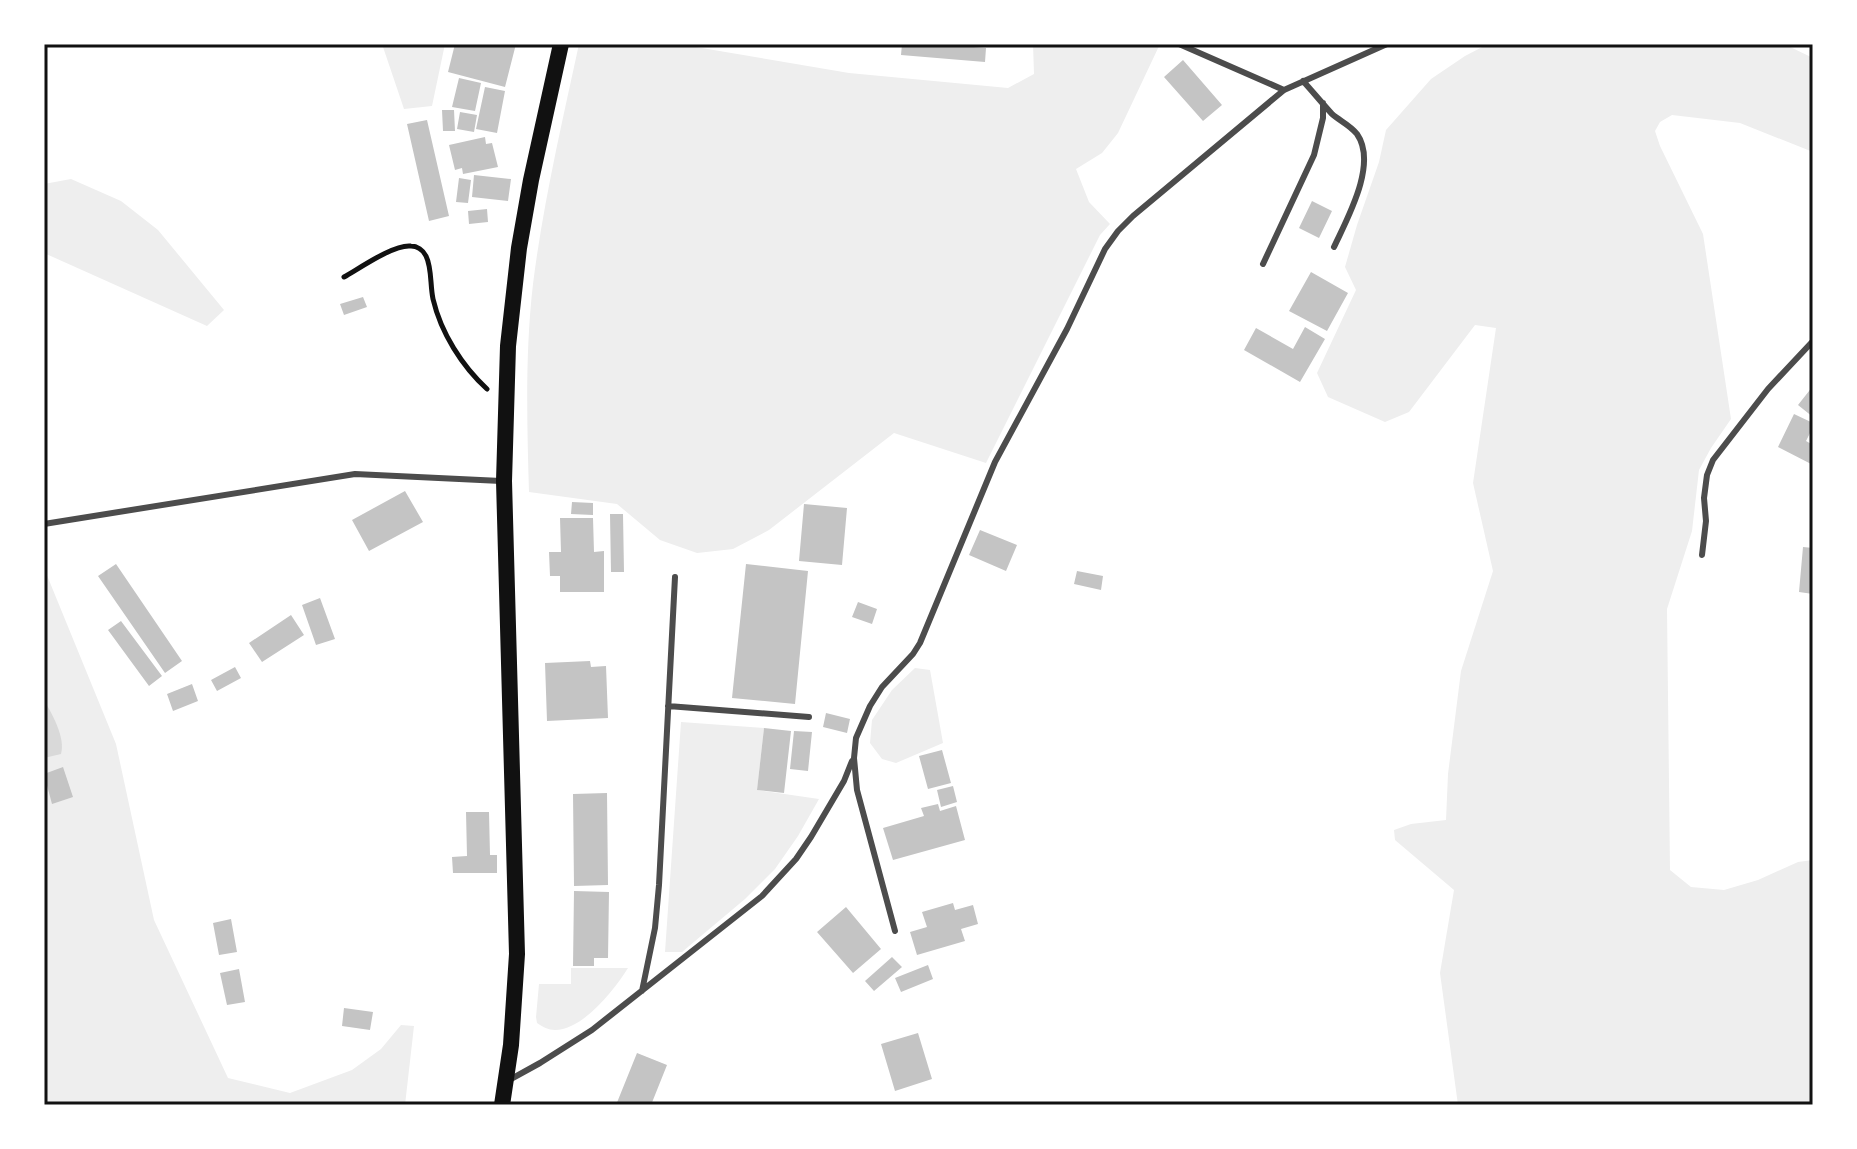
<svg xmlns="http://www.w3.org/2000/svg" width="1857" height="1149" font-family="Inter,sans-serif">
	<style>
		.green { fill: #eee }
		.water { fill: #d9d9d9 }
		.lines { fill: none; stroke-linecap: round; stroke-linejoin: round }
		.stream { stroke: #d9d9d9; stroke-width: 8 }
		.building { fill: #c4c4c4 }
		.path { stroke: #111; stroke-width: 5 }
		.service { stroke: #4c4c4c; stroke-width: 6 }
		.secondary { stroke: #111; stroke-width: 16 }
		.neatline { fill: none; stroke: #111; stroke-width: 3 }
	</style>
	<rect width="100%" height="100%" fill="#fff"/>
	<path class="green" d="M 382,44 L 445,44 L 432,106 L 404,109 Z
		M 579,44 L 678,44 L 849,73 L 1008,88 L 1034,74 L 1033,44 L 1160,44 L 1118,133 L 1102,153 L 1076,169 L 1089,202 L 1110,224 L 1100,235 L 986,463 L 894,433 L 769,530 L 733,549 L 697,553 L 660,540 L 617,504 L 529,492 C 527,423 525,353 533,284 C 543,204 562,123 579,44 Z
		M 1488,44 L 1784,44 L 1813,58 L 1813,152 L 1740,123 L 1672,115 L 1660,122 L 1655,131 L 1660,146 L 1703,234 L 1731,419 L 1711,448 L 1699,470 L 1692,531 L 1667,609 L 1670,870 L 1691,887 L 1724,890 L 1758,880 L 1798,862 L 1813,860 L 1813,1105 L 1458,1105 L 1440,973 L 1454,890 L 1395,840 L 1394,830 L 1411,824 L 1446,820 L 1448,774 L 1461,671 L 1493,571 L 1473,483 L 1496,328 L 1475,325 L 1409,412 L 1385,422 L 1328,397 L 1317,373 L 1356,290 L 1345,267 L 1357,225 L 1379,162 L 1386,130 L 1431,79 L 1465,56 Z
		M 71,179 L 121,201 L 158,230 L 224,310 L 207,326 L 44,253 L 44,184 Z
		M 44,568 L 116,744 L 154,920 L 228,1078 L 290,1093 L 352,1070 L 381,1049 L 401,1025 L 414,1026 L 405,1105 L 44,1105 Z
		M 915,668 L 930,670 L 943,743 L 896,763 L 882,759 L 870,743 L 872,720 L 892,690 Z
		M 681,722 L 764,728 L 757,790 L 819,799 L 798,836 L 775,869 L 745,899 L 682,952 L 665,952 Z
		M 571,968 L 628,968 C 615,989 583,1030 555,1030 C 548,1030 543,1027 537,1023 L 536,1017 L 539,984 L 571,984 Z"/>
	<path class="water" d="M 44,700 C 52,714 66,738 61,754 L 44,758 Z"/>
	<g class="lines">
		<path class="stream" d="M 44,44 L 45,44"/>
	</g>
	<path class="building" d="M 455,44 L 516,44 L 505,87 L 448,72 Z
		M 902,44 L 935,44 L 986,48 L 985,62 L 901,55 Z
		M 1183,60 L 1222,105 L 1203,121 L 1164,77 Z
		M 459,78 L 481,83 L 475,111 L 452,107 Z
		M 485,87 L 505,91 L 497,133 L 476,129 Z
		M 442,110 L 454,110 L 455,131 L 443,131 Z
		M 460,112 L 477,115 L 474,132 L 457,129 Z
		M 427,120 L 449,216 L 429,221 L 407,124 Z
		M 485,137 L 486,144 L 492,143 L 498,167 L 463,174 L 462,168 L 455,170 L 449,145 Z
		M 474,175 L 511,179 L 508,201 L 472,197 Z
		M 459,178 L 471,180 L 468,203 L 456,202 Z
		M 1312,201 L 1332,211 L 1319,238 L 1299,228 Z
		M 487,209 L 488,222 L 469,224 L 468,211 Z
		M 1311,272 L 1348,293 L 1327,331 L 1289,311 Z
		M 363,297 L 367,307 L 344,315 L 340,304 Z
		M 1305,327 L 1325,339 L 1300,382 L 1244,350 L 1256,328 L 1293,349 Z
		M 1813,386 L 1813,417 L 1798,405 Z
		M 1794,414 L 1813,423 L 1813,427 L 1806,441 L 1813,445 L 1813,465 L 1778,447 Z
		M 405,491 L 423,522 L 369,551 L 352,520 Z
		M 572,502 L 593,503 L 593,515 L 571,514 Z
		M 804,504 L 847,508 L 842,565 L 799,561 Z
		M 610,514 L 623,514 L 624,572 L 611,572 Z
		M 560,518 L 593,518 L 594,552 L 604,551 L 604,592 L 560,592 L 560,576 L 550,576 L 549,552 L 561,552 Z
		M 980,530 L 1017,545 L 1006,571 L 969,555 Z
		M 1803,547 L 1813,548 L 1813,594 L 1799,592 Z
		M 116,564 L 182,661 L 165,673 L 98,576 Z
		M 746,564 L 808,571 L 795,704 L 732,698 Z
		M 1077,571 L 1103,576 L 1101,590 L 1074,584 Z
		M 320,598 L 335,639 L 316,645 L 302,605 Z
		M 858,602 L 877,609 L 872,624 L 852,617 Z
		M 291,615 L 304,635 L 262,662 L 249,643 Z
		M 121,621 L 162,676 L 149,686 L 108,630 Z
		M 590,661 L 591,667 L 606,666 L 608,718 L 547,721 L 545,663 Z
		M 235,667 L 241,678 L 217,691 L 211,680 Z
		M 192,684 L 198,701 L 173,711 L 167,694 Z
		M 826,713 L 850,719 L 847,733 L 823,727 Z
		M 764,728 L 791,731 L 784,793 L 757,790 Z
		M 794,731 L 812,732 L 808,771 L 790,769 Z
		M 942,750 L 951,783 L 928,789 L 919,756 Z
		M 63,767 L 73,797 L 52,804 L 44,774 Z
		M 953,786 L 957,802 L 941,807 L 937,790 Z
		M 607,793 L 608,885 L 574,886 L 573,794 Z
		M 938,804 L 940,811 L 956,806 L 965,840 L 893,860 L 883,828 L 924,816 L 921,808 Z
		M 466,812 L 489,812 L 490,855 L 497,855 L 497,873 L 453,873 L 452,857 L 467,856 Z
		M 574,891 L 609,892 L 608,958 L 594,958 L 594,966 L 573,966 Z
		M 953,903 L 955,910 L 973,905 L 978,924 L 961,929 L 965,941 L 917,955 L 910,932 L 927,927 L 922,912 Z
		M 846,907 L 881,949 L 853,973 L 817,932 Z
		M 231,919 L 237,952 L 219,955 L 213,923 Z
		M 892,957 L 902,967 L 874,991 L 865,981 Z
		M 928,965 L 933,979 L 901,992 L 895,978 Z
		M 239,969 L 245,1002 L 227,1005 L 220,973 Z
		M 344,1008 L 373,1012 L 370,1030 L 342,1026 Z
		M 918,1033 L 932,1079 L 895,1091 L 881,1044 Z
		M 637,1053 L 667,1065 L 651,1105 L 616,1105 Z"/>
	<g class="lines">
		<path class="path" d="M 344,277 C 360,268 394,244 411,246 C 417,246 423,250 426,256 C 432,268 430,285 433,299 C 441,333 462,366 487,389"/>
		<path class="service" d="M 1179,44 L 1284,90
			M 1303,81 C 1313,92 1322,103 1332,114 C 1340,121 1350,125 1357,134 C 1378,164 1347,219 1334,247
			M 1263,264 L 1314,155 L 1323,118 L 1323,103
			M 44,524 L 355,474 L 501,481
			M 1702,555 L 1706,521 L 1704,498 L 1707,475 L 1713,460 L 1768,389 L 1813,341
			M 668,706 L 809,717
			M 895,931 L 857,790 L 854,758 L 856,738 L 870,706 L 882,687 L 913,654 L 920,643 L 995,462 L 1067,329 L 1105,249 L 1118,231 L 1133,216 L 1284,90 L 1387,44
			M 642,991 L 655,928 L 659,885 L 675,577
			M 509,1080 L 540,1063 L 592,1030 L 762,896 L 796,859 L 811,837 L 844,781 L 852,761"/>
		<path class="secondary" d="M 502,1105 L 511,1045 L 517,954 L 504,481 L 508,346 L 519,248 L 531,180 L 561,44"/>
	</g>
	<rect width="1857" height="1149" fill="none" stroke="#ffffff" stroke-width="92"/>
	<rect x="46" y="46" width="1765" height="1057" class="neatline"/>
</svg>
